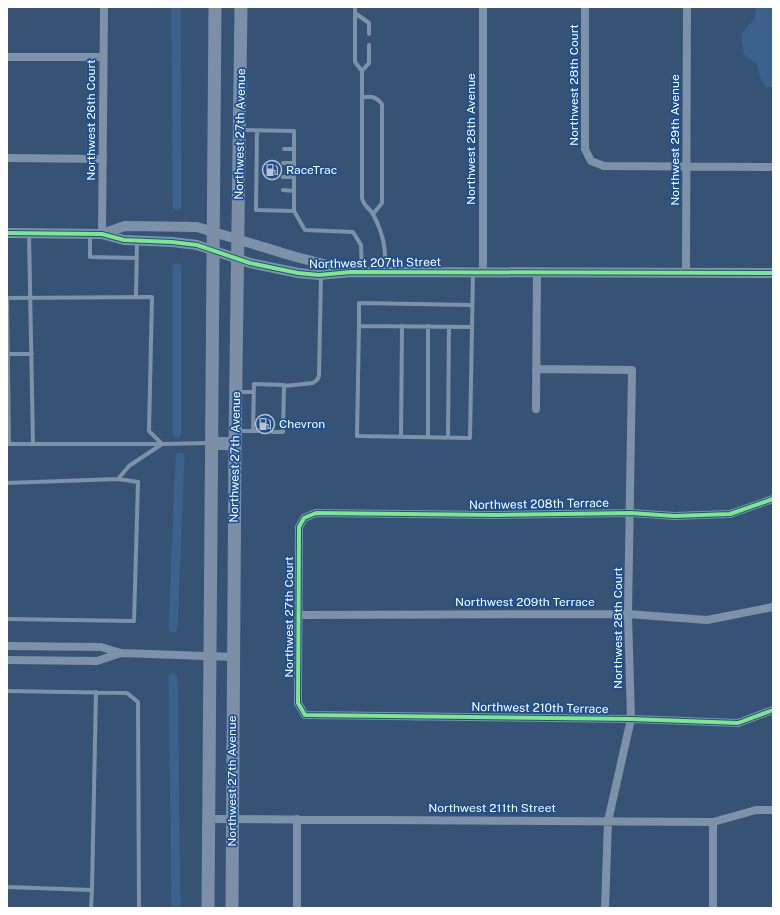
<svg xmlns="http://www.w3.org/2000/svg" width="780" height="915" font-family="'Public Sans',sans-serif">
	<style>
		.water { fill: #3b618d }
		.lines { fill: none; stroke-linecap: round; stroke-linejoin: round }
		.canal { stroke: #3b618d; stroke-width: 9 }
		.service { stroke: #7d92a8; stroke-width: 4 }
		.minor { stroke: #7d92a8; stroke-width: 8 }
		.tertiary { stroke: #7d92a8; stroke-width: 10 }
		.primary { stroke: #7d8ea7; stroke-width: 13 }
		.cycleway-casing { stroke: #1b4f8f; stroke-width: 6 }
		.cycleway { stroke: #7ce984; stroke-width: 4 }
		.labels { text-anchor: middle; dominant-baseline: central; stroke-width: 3.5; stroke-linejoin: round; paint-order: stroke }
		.street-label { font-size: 12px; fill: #fff; stroke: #1b4f8f }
		.poi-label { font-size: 12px; fill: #fff; stroke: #1b4f8f; text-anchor: start }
	</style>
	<rect width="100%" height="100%" fill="#365274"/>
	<path class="water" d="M 756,7 L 773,7 L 773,87 L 766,87 L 761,81 L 757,64 L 744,55 L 741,34 L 755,18 Z"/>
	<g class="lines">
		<path class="canal" d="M 176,7 L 177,206
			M 177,268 L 177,433
			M 173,628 L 180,457
			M 173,678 L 176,908"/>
		<path class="service" d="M 355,7 L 355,62 L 362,71 L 362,98
			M 355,13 L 369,23 L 369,34
			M 362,71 L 369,63 L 369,45
			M 242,130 L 294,131 L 294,211 L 305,230 L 353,232 L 361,245 L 362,271
			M 257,131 L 256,210 L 294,211
			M 284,149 L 294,149
			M 283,163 L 294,163
			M 283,177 L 294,177
			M 283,190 L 294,191
			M 373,214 L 382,203 L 382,104 C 376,97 371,95 362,98 L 362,198 C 363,206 371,209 374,216 C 384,236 386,249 385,271
			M 29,233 L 33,444
			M 90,234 L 90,257 L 137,258
			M 136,297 L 137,241
			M 7,298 L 152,297 L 149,431 L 162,444
			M 7,298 L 9,444
			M 359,326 L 359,303 L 472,305
			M 471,327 L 359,326 L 357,436 L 470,438 L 473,272
			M 8,354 L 32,354
			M 284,386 L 313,383 L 317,380 L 319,376 L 321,275
			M 238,392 L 254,392
			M 237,431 L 259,431
			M 253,431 L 254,384 L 284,385 L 283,432 L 272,432
			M 401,437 L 402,326
			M 428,437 L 428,326
			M 448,438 L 449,327
			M 7,444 L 162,444
			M 118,479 L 129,466 L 162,444 L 209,443
			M 7,483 L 118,479 L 138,482 L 134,621 L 7,619
			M 7,691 L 127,693 L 138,702 L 139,908
			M 7,887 L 92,890 L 96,692
			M 91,908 L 92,890"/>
		<path class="minor" d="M 585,7 L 585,149 L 591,161 L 604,166 L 773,167
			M 7,57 L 103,57
			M 7,158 L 103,159
			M 102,234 L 104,7
			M 483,272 L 483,7
			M 686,272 L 687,7
			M 536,369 L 632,370 L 628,614 L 631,719 L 608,821 L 605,908
			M 536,409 L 537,272
			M 773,499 L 730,514 L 674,516 L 631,513 L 496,515 L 316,513 L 304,518 L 299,527 L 298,703 L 305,715 L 631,719 L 738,723 L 773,710
			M 299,615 L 628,614 L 707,620 L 773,607
			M 7,646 L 101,647 L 121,653 L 233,657
			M 7,660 L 97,661 L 121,653
			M 208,819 L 713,822 L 756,810 L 773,810
			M 297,908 L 297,819
			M 713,908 L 713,822"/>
		<path class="tertiary" d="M 7,233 L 102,234 L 124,240 L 172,242 L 197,245 L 250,263 L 298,273 L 319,275 L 351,272 L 773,273
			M 102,234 L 125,226 L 197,227 L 296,257 L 347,270"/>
		<path class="primary" d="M 211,443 L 235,444
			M 208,908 L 215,7
			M 232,908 L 235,444 L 241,7"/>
		<defs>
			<path id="cycleway" d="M 7,233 L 102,234 L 124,240 L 172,242 L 197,245 L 250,263 L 298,273 L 319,275 L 351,272 L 773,273
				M 773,499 L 730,514 L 674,516 L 631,513 L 496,515 L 316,513 L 304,518 L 299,527 L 298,703 L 305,715 L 631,719 L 738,723 L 773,710"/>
		</defs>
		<use href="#cycleway" class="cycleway-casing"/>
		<use href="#cycleway" class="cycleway"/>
	</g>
	<defs>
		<symbol id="fuel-ring" viewBox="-11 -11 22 22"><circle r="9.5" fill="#1b4f8f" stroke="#b9c2ce" stroke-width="1.5"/><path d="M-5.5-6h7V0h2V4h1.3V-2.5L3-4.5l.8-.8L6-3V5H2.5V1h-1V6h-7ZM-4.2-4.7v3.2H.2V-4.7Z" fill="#b9c2ce"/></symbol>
	</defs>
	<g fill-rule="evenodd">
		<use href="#fuel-ring" x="261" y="159" width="22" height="22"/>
		<use href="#fuel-ring" x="254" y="413" width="22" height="22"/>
	</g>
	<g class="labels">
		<g class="street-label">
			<text transform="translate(574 85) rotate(-90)">Northwest 28th Court</text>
			<text transform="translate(91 120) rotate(-90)">Northwest 26th Court</text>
			<text transform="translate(240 134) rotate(-89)">Northwest 27th Avenue</text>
			<text transform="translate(471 139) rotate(-90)">Northwest 28th Avenue</text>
			<text transform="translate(675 140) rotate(-90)">Northwest 29th Avenue</text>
			<text transform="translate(375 263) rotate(-1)">Northwest 207th Street</text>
			<text transform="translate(235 457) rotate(-89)">Northwest 27th Avenue</text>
			<text transform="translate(539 504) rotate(-1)">Northwest 208th Terrace</text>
			<text x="525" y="602">Northwest 209th Terrace</text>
			<text transform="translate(289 617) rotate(-90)">Northwest 27th Court</text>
			<text transform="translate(618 628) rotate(-90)">Northwest 28th Court</text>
			<text transform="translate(540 708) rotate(1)">Northwest 210th Terrace</text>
			<text transform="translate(232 781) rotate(-90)">Northwest 27th Avenue</text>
			<text x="492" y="808">Northwest 211th Street</text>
		</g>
		<g class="poi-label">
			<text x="286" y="170">RaceTrac</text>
			<text x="279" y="424">Chevron</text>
		</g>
	</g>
	<rect width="780" height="915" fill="none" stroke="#ffffff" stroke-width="16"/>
</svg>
